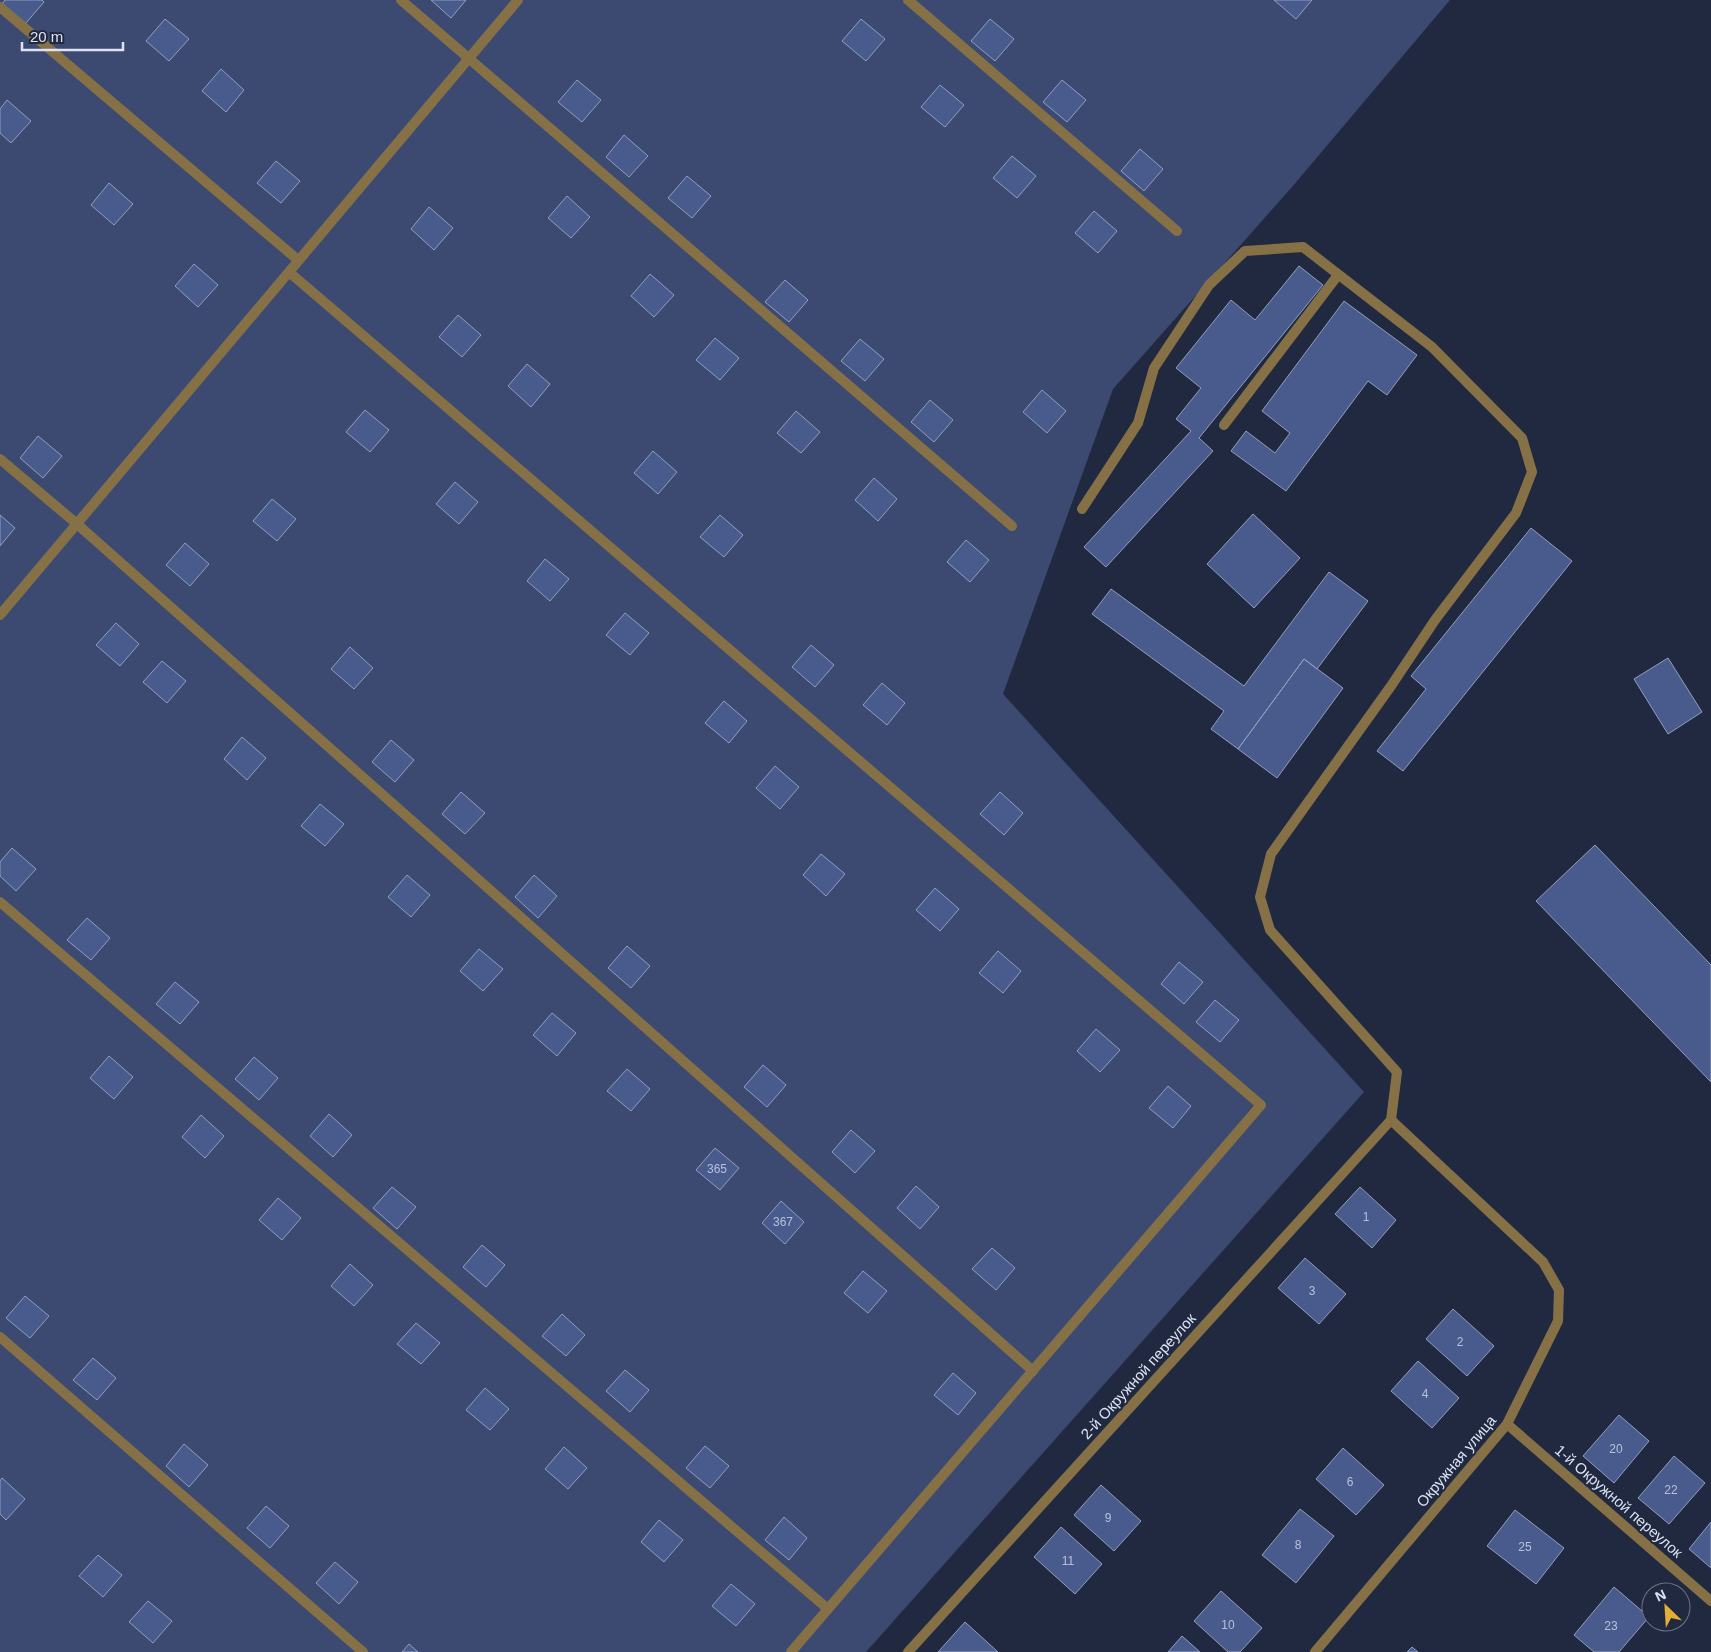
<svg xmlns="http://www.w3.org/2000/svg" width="1711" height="1652" font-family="Helvetica,sans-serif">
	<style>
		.green { fill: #3c4a72 }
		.building { fill: #495b8d; stroke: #929ebb }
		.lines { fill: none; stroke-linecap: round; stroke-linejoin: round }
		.service { stroke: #867147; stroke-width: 10 }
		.minor { stroke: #867147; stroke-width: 10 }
		.labels { text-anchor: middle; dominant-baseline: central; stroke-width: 4; stroke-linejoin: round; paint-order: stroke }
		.number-label { font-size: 12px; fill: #b8c1da }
		.street-label { font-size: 15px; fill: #dde3f3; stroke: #202940 }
	</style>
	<rect width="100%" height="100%" fill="#202940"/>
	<path class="green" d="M 0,0 L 1450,0 L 1292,187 L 1113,389 L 1003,694 L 1364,1092 L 866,1652 L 0,1652 Z"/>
	<path class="building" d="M 5,0 L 42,0 L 44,2 L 25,24 L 2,4 Z
		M 431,0 L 466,0 L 451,18 Z
		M 1274,0 L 1312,0 L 1296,19 Z
		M 165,19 L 189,39 L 169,61 L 146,41 Z
		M 861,19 L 885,39 L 866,61 L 842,41 Z
		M 990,19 L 1014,39 L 995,61 L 971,41 Z
		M 221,69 L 244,90 L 226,112 L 202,91 Z
		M 577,80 L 601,100 L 582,122 L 558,102 Z
		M 1062,80 L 1086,100 L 1067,122 L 1043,102 Z
		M 940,85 L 964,105 L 945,127 L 921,107 Z
		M 7,100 L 31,121 L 11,143 L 0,133 L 0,109 Z
		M 624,135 L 648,156 L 629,177 L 606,157 Z
		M 1140,149 L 1163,169 L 1144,191 L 1121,171 Z
		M 1012,156 L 1036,176 L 1017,198 L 993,178 Z
		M 276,161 L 300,181 L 281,203 L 257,183 Z
		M 687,176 L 711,196 L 692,218 L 668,198 Z
		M 109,183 L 133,204 L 114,225 L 91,205 Z
		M 567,196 L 590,217 L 571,238 L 548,218 Z
		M 429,207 L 453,228 L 434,250 L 411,229 Z
		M 1094,211 L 1117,231 L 1098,253 L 1075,233 Z
		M 194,264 L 218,285 L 198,307 L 175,286 Z
		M 1299,266 L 1323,285 L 1199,438 L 1213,451 L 1106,567 L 1084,547 L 1191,431 L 1176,419 L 1201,388 L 1176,368 L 1231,300 L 1255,320 Z
		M 650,274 L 674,295 L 654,317 L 631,296 Z
		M 785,280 L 808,300 L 789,322 L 765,302 Z
		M 1344,301 L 1417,355 L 1387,395 L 1368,381 L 1286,491 L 1231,451 L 1246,431 L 1275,453 L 1290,433 L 1262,411 Z
		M 458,315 L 481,335 L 462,357 L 439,337 Z
		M 715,338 L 739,358 L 720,380 L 696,360 Z
		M 860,339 L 884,359 L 865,381 L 841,361 Z
		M 527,364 L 550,384 L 531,407 L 508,386 Z
		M 1042,390 L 1066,411 L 1047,433 L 1023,412 Z
		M 930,400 L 953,420 L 934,442 L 911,422 Z
		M 365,410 L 389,430 L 370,452 L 346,432 Z
		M 796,411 L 820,432 L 801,453 L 777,433 Z
		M 38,436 L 62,456 L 43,478 L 20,458 Z
		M 653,451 L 677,472 L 658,494 L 634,473 Z
		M 874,478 L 897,499 L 878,521 L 855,500 Z
		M 455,482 L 478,502 L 459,524 L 436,504 Z
		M 272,499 L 296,519 L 277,541 L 253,521 Z
		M 1253,514 L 1300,558 L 1254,608 L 1207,564 Z
		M 0,515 L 15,528 L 0,546 Z
		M 720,515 L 743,535 L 724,557 L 700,537 Z
		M 1531,528 L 1572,561 L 1403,771 L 1377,751 L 1426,689 L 1411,676 Z
		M 966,540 L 989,560 L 970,582 L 947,562 Z
		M 185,543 L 209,564 L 190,586 L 166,565 Z
		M 545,559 L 569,579 L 550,601 L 527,581 Z
		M 1329,572 L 1368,601 L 1317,669 L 1304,659 L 1238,749 L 1211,729 L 1224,711 L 1092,614 L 1111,589 L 1244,686 Z
		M 625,613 L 649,633 L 630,655 L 606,635 Z
		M 116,623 L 139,644 L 120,666 L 96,645 Z
		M 811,645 L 834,665 L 815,687 L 792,667 Z
		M 350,647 L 373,668 L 354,689 L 331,669 Z
		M 1668,658 L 1702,712 L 1668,734 L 1634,679 Z
		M 1304,659 L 1343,688 L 1277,778 L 1238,749 Z
		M 162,661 L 186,681 L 167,703 L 143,682 Z
		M 882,683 L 905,703 L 887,725 L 863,705 Z
		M 724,701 L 747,721 L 729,743 L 705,723 Z
		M 242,737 L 266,758 L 247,780 L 224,759 Z
		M 391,740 L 414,760 L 395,782 L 372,762 Z
		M 775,766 L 799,787 L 780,809 L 756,788 Z
		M 461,792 L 485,813 L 465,834 L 442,814 Z
		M 1000,792 L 1023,813 L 1004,835 L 980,814 Z
		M 320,804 L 344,824 L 325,846 L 301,826 Z
		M 1595,845 L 1711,965 L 1711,1082 L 1536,901 Z
		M 12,848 L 36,869 L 16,891 L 0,876 L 0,862 Z
		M 821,854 L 845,874 L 826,896 L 803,875 Z
		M 407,875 L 430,895 L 411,917 L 388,897 Z
		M 534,875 L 557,896 L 538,918 L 515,897 Z
		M 935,888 L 959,909 L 940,931 L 916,910 Z
		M 87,918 L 110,938 L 91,960 L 67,940 Z
		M 627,946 L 650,966 L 631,988 L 608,968 Z
		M 479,949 L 503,969 L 483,991 L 460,971 Z
		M 998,951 L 1021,971 L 1003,993 L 979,973 Z
		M 1179,962 L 1203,982 L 1184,1004 L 1161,984 Z
		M 175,982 L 199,1002 L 180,1024 L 156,1004 Z
		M 1215,1000 L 1239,1020 L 1220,1042 L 1196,1022 Z
		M 552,1013 L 576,1033 L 557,1056 L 533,1035 Z
		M 1096,1029 L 1120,1050 L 1100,1072 L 1077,1051 Z
		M 109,1056 L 133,1077 L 114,1099 L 90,1078 Z
		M 254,1057 L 278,1078 L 259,1100 L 235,1079 Z
		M 763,1065 L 786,1085 L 767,1107 L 744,1087 Z
		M 627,1069 L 650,1089 L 631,1111 L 607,1091 Z
		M 1168,1086 L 1191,1106 L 1173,1128 L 1149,1108 Z
		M 329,1114 L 352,1135 L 333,1157 L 310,1136 Z
		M 201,1115 L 224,1136 L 205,1158 L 182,1137 Z
		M 851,1130 L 875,1151 L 855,1173 L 832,1152 Z
		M 715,1148 L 739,1168 L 720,1190 L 696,1170 Z
		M 916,1186 L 939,1207 L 920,1229 L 897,1208 Z
		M 392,1187 L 416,1207 L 397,1229 L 373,1208 Z
		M 1360,1187 L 1396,1220 L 1372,1248 L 1335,1214 Z
		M 278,1198 L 301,1218 L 282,1240 L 259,1220 Z
		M 781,1201 L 804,1222 L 785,1244 L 762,1223 Z
		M 482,1245 L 505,1265 L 486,1287 L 463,1267 Z
		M 992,1248 L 1015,1268 L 996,1290 L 972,1269 Z
		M 1305,1258 L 1346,1294 L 1319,1324 L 1278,1288 Z
		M 350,1264 L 373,1285 L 354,1306 L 331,1286 Z
		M 863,1271 L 887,1291 L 868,1313 L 844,1293 Z
		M 25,1296 L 49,1316 L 30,1338 L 6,1318 Z
		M 1453,1309 L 1494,1346 L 1467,1376 L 1426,1339 Z
		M 562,1314 L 585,1335 L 566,1356 L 542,1336 Z
		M 416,1323 L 440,1343 L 421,1364 L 397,1344 Z
		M 93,1358 L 116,1378 L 97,1400 L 73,1380 Z
		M 1418,1361 L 1459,1398 L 1432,1428 L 1391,1391 Z
		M 625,1370 L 649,1390 L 630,1412 L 606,1391 Z
		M 953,1373 L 976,1393 L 958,1415 L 934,1395 Z
		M 485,1388 L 509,1409 L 490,1430 L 466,1410 Z
		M 1619,1415 L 1649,1441 L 1614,1483 L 1583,1456 Z
		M 184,1444 L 208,1465 L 189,1487 L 166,1466 Z
		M 705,1446 L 729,1466 L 710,1488 L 686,1468 Z
		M 564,1447 L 587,1468 L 568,1489 L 545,1469 Z
		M 1343,1448 L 1384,1485 L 1356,1515 L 1316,1479 Z
		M 1674,1456 L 1705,1483 L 1669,1524 L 1638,1498 Z
		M 2,1478 L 25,1499 L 6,1520 L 0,1514 L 0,1481 Z
		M 1101,1485 L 1141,1521 L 1114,1551 L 1074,1515 Z
		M 266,1506 L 289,1526 L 270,1548 L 247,1528 Z
		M 1300,1509 L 1334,1536 L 1296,1583 L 1262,1555 Z
		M 1515,1510 L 1564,1548 L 1536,1584 L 1487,1546 Z
		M 784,1517 L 807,1538 L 789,1560 L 765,1540 Z
		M 659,1520 L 683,1540 L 664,1562 L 641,1542 Z
		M 1711,1522 L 1711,1568 L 1689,1549 Z
		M 1061,1527 L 1102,1564 L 1075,1594 L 1034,1557 Z
		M 98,1555 L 122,1575 L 103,1597 L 79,1576 Z
		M 335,1562 L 358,1582 L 339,1604 L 316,1583 Z
		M 731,1584 L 755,1604 L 736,1626 L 712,1606 Z
		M 1614,1587 L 1649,1617 L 1619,1652 L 1594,1652 L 1574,1635 Z
		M 1221,1591 L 1262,1628 L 1240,1652 L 1228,1652 L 1194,1621 Z
		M 148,1601 L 172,1621 L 153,1643 L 129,1622 Z
		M 965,1622 L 998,1652 L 938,1652 Z
		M 1182,1636 L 1200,1652 L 1168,1652 Z
		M 409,1644 L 418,1652 L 402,1652 Z
		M 1412,1647 L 1418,1652 L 1407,1652 Z"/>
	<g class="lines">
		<path class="service" d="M 401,0 L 1012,526
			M 908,0 L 1177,231
			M 0,7 L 298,260
			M 1224,425 L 1338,275
			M 0,459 L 77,524 L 1033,1371
			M 1082,509 L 1138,423 L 1154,368 L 1209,285 L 1245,251 L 1303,247 L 1432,347 L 1522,438 L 1532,472 L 1516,513 L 1435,620 L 1391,686 L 1271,854 L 1260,897 L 1270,930 L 1397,1072 L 1391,1120
			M 0,902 L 828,1609
			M 0,1337 L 363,1652"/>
		<path class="minor" d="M 289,272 L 1261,1105 L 791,1652
			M 0,615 L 518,0
			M 1507,1424 L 1711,1601
			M 908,1652 L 1391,1120 L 1543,1262 L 1559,1290 L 1558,1321 L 1507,1424 L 1315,1652"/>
	</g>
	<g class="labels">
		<g class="number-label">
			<text x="717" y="1169">365</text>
			<text x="1366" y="1217">1</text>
			<text x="783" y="1222">367</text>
			<text x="1312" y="1291">3</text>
			<text x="1460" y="1342">2</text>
			<text x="1425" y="1394">4</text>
			<text x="1616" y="1449">20</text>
			<text x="1350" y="1482">6</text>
			<text x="1671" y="1490">22</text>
			<text x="1108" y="1518">9</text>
			<text x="1298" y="1545">8</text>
			<text x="1525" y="1547">25</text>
			<text x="1068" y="1561">11</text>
			<text x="1228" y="1625">10</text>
			<text x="1611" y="1626">23</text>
		</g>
		<g class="street-label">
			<text transform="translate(1138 1376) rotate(-48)">2-й Окружной переулок</text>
			<text transform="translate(1456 1461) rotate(-50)">Окружная улица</text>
			<text transform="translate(1619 1501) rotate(41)">1-й Окружной переулок</text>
		</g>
	</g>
	<g transform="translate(1666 1607) rotate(335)"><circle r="24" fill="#202940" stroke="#6c7388"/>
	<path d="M0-4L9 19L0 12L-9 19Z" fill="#e3ae34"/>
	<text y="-8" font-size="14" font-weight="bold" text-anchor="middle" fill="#dde3f3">N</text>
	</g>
	<path d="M22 42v8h101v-8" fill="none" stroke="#dde3f3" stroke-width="2.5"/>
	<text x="30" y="42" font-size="15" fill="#dde3f3" stroke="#202940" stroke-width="4" paint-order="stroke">20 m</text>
</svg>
